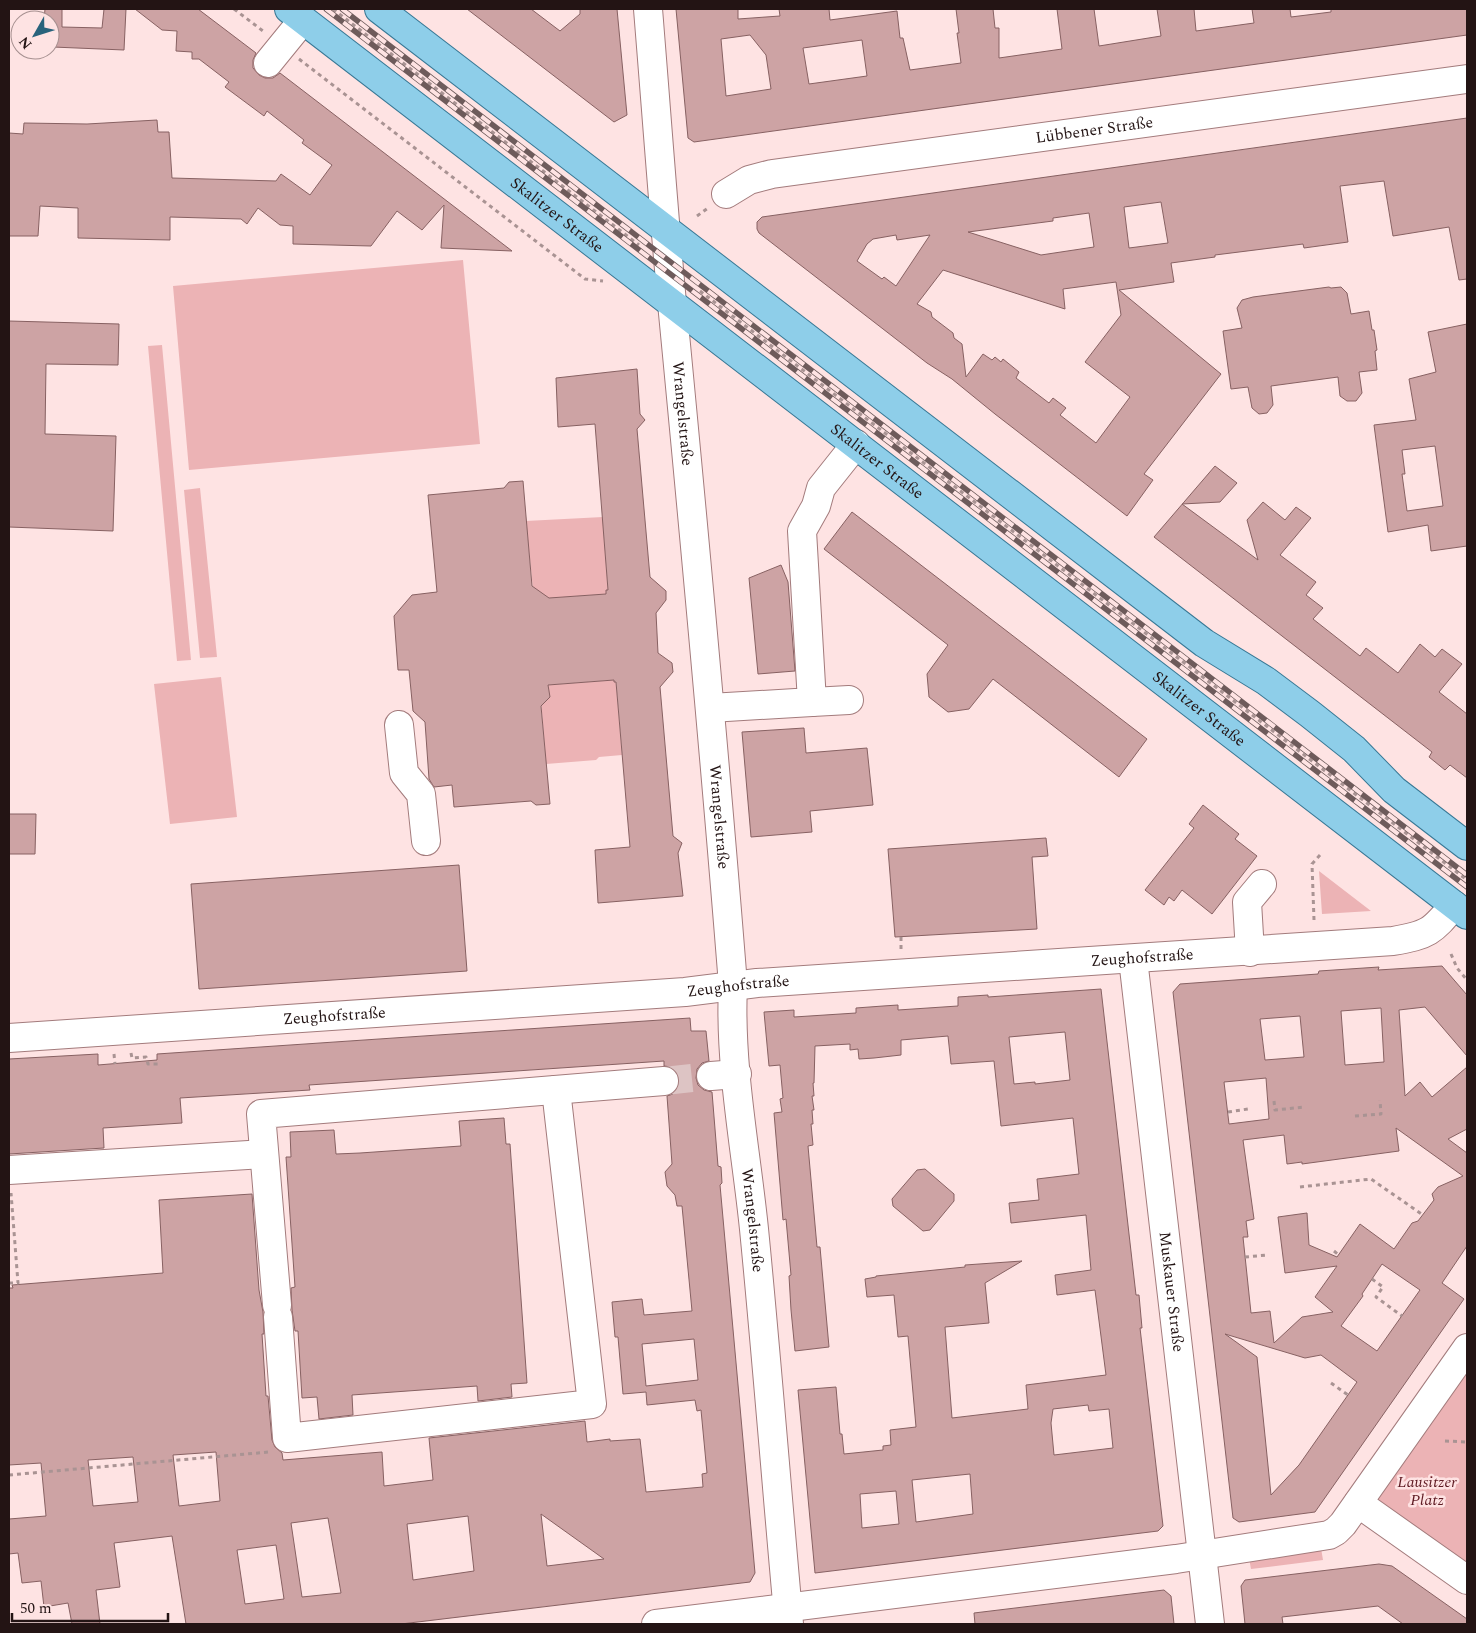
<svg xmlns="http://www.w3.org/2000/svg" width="1476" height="1633" font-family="Spectral,serif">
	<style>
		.green { fill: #ecb3b5 }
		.building { fill: #cda3a4; stroke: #876162; fill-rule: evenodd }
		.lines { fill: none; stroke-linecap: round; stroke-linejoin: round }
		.minor-tunnel { stroke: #ddc4c4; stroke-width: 28; stroke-dasharray: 28 14; stroke-linecap: butt }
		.minor-casing { stroke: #a37b7c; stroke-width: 30 }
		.major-casing { stroke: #387895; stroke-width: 30 }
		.path { stroke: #a99393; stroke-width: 3; stroke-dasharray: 4 4; stroke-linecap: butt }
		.minor { stroke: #fff; stroke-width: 28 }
		.major { stroke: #8ecee9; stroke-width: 28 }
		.rail-casing { stroke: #6e5b5b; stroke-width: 5.5 }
		.rail { stroke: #fee3e3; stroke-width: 4; stroke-dasharray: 11; stroke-linecap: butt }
		.labels { text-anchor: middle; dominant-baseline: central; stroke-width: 5; stroke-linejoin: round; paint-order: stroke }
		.street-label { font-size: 16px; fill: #231414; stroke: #fee3e3 }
		.park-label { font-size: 16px; font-style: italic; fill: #5f1b23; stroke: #fee3e3 }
	</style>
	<rect width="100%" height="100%" fill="#fee3e3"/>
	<path class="green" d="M 463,260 L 480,444 L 189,470 L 173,286 Z
		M 162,345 L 191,660 L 177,661 L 148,346 Z
		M 200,488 L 217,657 L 200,658 L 184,490 Z
		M 603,517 L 608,590 L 606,590 L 606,594 L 541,599 L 540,592 L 533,589 L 526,521 Z
		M 221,677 L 237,817 L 170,824 L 154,684 Z
		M 614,680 L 614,682 L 616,682 L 622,755 L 599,757 L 596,760 L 546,764 L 541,700 L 550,697 L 548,685 Z
		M 1319,871 L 1371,911 L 1322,914 Z
		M 1467,1359 L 1467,1568 L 1377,1502 L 1377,1497 Z
		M 1321,1548 L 1323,1560 L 1251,1569 L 1249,1558 Z"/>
	<path class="building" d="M 45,9 L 62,9 L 62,27 L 102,28 L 104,9 L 126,9 L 124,50 L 53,47 L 54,35 L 50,35 L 50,20 L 44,20 Z
		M 135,9 L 198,9 L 256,53 L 253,60 L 253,68 L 259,75 L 265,78 L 273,78 L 280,73 L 512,251 L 441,248 L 444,205 L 422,230 L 397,211 L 371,246 L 293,244 L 293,226 L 280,225 L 258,208 L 247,224 L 241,219 L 170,217 L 170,240 L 78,238 L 78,208 L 40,206 L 38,236 L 9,236 L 9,133 L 23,134 L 24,123 L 87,124 L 157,120 L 158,132 L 169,132 L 172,178 L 276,181 L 281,174 L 310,195 L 332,165 L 302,143 L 304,140 L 267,111 L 264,116 L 225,87 L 229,82 L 199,59 L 192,59 L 192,52 L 176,51 L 177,31 L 162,30 Z
		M 467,9 L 531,9 L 560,31 L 580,14 L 580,9 L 617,9 L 627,115 L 614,122 Z
		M 676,9 L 738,9 L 738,19 L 780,16 L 779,9 L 829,9 L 830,20 L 897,11 L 900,38 L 903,38 L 910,70 L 961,63 L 957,33 L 959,33 L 956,9 L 993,9 L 995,28 L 999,28 L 999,58 L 1062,49 L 1057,9 L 1094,9 L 1099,46 L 1161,36 L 1157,9 L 1194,9 L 1196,31 L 1254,23 L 1252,9 L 1290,9 L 1291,17 L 1331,12 L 1331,9 L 1467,9 L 1467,35 L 694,142 L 688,138 ZM 750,35 L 766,55 L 771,89 L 726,96 L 721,39 ZM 862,40 L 867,76 L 809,84 L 803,48 Z
		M 1467,118 L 1467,279 L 1459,280 L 1449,227 L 1393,236 L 1384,181 L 1340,186 L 1348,242 L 1304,248 L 1303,244 L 1215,255 L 1215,257 L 1171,263 L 1174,282 L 1119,290 L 1221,374 L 1144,474 L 1153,480 L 1127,516 L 995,414 L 952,379 L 927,363 L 759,233 L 757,229 L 757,222 L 762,217 ZM 1161,202 L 1168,243 L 1129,248 L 1124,207 ZM 1089,213 L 1094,247 L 1041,255 L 968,232 L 1053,221 L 1053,218 ZM 896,235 L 897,240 L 930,235 L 896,286 L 884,277 L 882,279 L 857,261 L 867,244 L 873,239 ZM 943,270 L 1065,309 L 1063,289 L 1116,282 L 1121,315 L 1085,362 L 1130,397 L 1096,443 L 1060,415 L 1066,408 L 1053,398 L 1049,403 L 1016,378 L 1019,372 L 1003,359 L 1001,362 L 995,357 L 992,360 L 983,354 L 966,377 L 962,344 L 954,338 L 953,333 L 932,317 L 931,312 L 917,304 Z
		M 1329,287 L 1331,288 L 1341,287 L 1347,293 L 1351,314 L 1369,311 L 1372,330 L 1374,330 L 1377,350 L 1375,351 L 1377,370 L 1359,372 L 1362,393 L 1356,401 L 1347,401 L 1340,396 L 1338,377 L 1271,386 L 1273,405 L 1267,413 L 1259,414 L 1252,408 L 1248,387 L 1231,389 L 1223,331 L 1242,328 L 1237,308 L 1242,300 L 1253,297 Z
		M 9,321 L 119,324 L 118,365 L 46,364 L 45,434 L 116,436 L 113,531 L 9,527 Z
		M 1467,324 L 1467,546 L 1431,551 L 1428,525 L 1388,532 L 1374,425 L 1416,420 L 1409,379 L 1436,372 L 1428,332 ZM 1435,446 L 1443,506 L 1407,511 L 1402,474 L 1405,474 L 1402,450 Z
		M 637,369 L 640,414 L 645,420 L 637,429 L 650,577 L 666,591 L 666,600 L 656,613 L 658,653 L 672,663 L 673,672 L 660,687 L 673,836 L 682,843 L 678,853 L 683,896 L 598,903 L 595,850 L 630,847 L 616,682 L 614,682 L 614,680 L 548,685 L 550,697 L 541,706 L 550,804 L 536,805 L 531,801 L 454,807 L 452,785 L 434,787 L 429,779 L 425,722 L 413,711 L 409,670 L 398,670 L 394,616 L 412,595 L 437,592 L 428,495 L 504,488 L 509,482 L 523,481 L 532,586 L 549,598 L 606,594 L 606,590 L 608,590 L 595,424 L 558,427 L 556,378 Z
		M 1215,466 L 1237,483 L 1220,502 L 1182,504 L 1258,560 L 1247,520 L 1263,502 L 1285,520 L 1296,507 L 1311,518 L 1280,555 L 1316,582 L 1306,595 L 1323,608 L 1313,619 L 1360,656 L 1366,648 L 1398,673 L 1420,644 L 1435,657 L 1442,649 L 1462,664 L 1439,692 L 1467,714 L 1467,778 L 1450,765 L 1445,770 L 1429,757 L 1432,752 L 1154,537 Z
		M 852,512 L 1147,739 L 1119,777 L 993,679 L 969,709 L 948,712 L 929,697 L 927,674 L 948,645 L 824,549 Z
		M 781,565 L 788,582 L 795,671 L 758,674 L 749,578 Z
		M 804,728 L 806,753 L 867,748 L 873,805 L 810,811 L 812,832 L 751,837 L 742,732 Z
		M 1203,805 L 1239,834 L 1235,839 L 1257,856 L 1212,914 L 1182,890 L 1174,901 L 1169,897 L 1164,905 L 1145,890 L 1194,828 L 1189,824 Z
		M 9,814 L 36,814 L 35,854 L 9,854 Z
		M 1046,838 L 1048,856 L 1032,857 L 1037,929 L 895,937 L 888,849 Z
		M 459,865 L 467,971 L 199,989 L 191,884 Z
		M 1442,966 L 1467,995 L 1467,1056 L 1425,1007 L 1399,1010 L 1405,1096 L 1420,1082 L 1432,1097 L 1467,1067 L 1467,1129 L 1448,1139 L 1467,1153 L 1467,1246 L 1442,1283 L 1464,1299 L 1315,1512 L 1239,1522 L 1233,1518 L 1173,992 L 1180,984 L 1318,974 L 1319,971 L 1379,967 L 1378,970 ZM 1381,1008 L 1384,1062 L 1345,1065 L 1341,1011 ZM 1300,1016 L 1304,1057 L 1265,1060 L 1260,1019 ZM 1266,1078 L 1269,1119 L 1229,1124 L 1224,1082 ZM 1396,1128 L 1463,1176 L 1438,1187 L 1432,1194 L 1434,1200 L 1418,1221 L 1412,1223 L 1394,1249 L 1360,1224 L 1337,1257 L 1309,1245 L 1307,1213 L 1278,1217 L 1285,1273 L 1337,1266 L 1315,1297 L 1333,1312 L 1302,1317 L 1274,1343 L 1270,1311 L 1251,1313 L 1243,1237 L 1248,1237 L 1246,1221 L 1254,1219 L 1243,1140 L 1284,1135 L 1287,1164 L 1302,1162 L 1302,1164 L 1399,1151 ZM 1382,1264 L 1420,1290 L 1377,1351 L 1341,1326 L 1363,1296 L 1362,1294 ZM 1225,1334 L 1305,1358 L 1321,1355 L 1357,1382 L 1299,1465 L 1271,1495 L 1257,1357 Z
		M 1101,989 L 1136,1295 L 1139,1295 L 1142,1328 L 1140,1328 L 1163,1526 L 1158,1531 L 815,1573 L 798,1390 L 836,1387 L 840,1434 L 842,1434 L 844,1454 L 883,1450 L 883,1446 L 891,1445 L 890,1430 L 916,1427 L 908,1336 L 898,1337 L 894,1295 L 867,1297 L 865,1279 L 876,1277 L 876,1276 L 965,1267 L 965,1265 L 1022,1261 L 985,1283 L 989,1323 L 945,1327 L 952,1418 L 1028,1409 L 1026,1385 L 1106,1375 L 1095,1290 L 1057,1295 L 1055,1275 L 1091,1270 L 1086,1215 L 1011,1223 L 1009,1203 L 1039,1200 L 1037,1179 L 1079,1174 L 1073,1118 L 1001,1126 L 994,1061 L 951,1064 L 948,1036 L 901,1040 L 901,1055 L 874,1058 L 859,1059 L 858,1049 L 850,1050 L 850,1044 L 815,1046 L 814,1083 L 813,1083 L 814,1096 L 812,1096 L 814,1110 L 812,1110 L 813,1124 L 811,1124 L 813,1145 L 808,1146 L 817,1247 L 820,1247 L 829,1347 L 795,1351 L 791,1310 L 789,1276 L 791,1275 L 786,1219 L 783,1220 L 774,1113 L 782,1112 L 780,1099 L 783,1098 L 780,1065 L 769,1066 L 764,1012 L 794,1010 L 794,1017 L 856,1013 L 856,1008 L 883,1006 L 898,1005 L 898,1010 L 958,1006 L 958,997 L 988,995 L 988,997 ZM 1065,1032 L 1070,1080 L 1035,1084 L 1035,1082 L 1014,1084 L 1009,1037 ZM 1088,1405 L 1089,1411 L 1109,1409 L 1113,1448 L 1054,1455 L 1051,1423 L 1053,1409 ZM 970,1474 L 973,1514 L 916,1522 L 912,1480 ZM 896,1491 L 899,1524 L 862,1528 L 860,1494 Z
		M 690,1018 L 691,1031 L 706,1031 L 709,1061 L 702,1063 L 697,1069 L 696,1078 L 698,1085 L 704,1090 L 712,1092 L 718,1166 L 721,1167 L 722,1183 L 720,1185 L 755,1573 L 750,1582 L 401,1624 L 186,1624 L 172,1536 L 114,1543 L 120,1587 L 96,1590 L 100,1624 L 72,1624 L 68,1603 L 44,1607 L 41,1581 L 22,1583 L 18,1553 L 9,1554 L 9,1519 L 46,1516 L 41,1463 L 9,1465 L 9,1288 L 13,1288 L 12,1285 L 163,1273 L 159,1200 L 252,1194 L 259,1290 L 263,1312 L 264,1334 L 262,1334 L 266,1396 L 268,1396 L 272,1440 L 275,1447 L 282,1453 L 283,1460 L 382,1452 L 384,1486 L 433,1480 L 429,1438 L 585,1421 L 587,1442 L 610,1439 L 610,1441 L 640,1439 L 646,1492 L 703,1487 L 702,1474 L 707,1473 L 701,1410 L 697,1411 L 695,1400 L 647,1405 L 646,1392 L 623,1394 L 618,1337 L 615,1337 L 612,1302 L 642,1299 L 644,1315 L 692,1311 L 682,1206 L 677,1206 L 675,1195 L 667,1186 L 665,1172 L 672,1164 L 667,1096 L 673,1094 L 678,1088 L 679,1079 L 677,1072 L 671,1067 L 664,1066 L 664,1061 L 309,1085 L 310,1090 L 180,1098 L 182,1123 L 103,1128 L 104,1148 L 9,1154 L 9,1059 L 98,1054 L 98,1065 L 157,1060 L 157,1054 ZM 694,1339 L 698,1380 L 646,1386 L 642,1344 ZM 216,1452 L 220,1501 L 179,1506 L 173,1455 ZM 133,1457 L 138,1502 L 93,1506 L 88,1460 ZM 541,1514 L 604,1559 L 547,1566 ZM 468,1516 L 474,1571 L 413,1580 L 407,1524 ZM 328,1518 L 341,1593 L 302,1597 L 291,1523 ZM 276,1545 L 284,1599 L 245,1604 L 237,1550 Z
		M 504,1118 L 506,1144 L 510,1144 L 527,1383 L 511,1384 L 512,1397 L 478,1401 L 477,1386 L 352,1395 L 353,1415 L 319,1419 L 317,1397 L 302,1398 L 298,1331 L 295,1331 L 292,1310 L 291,1288 L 295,1287 L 286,1157 L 291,1157 L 290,1132 L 334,1130 L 336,1154 L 360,1153 L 461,1146 L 459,1121 Z
		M 925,1169 L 954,1194 L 954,1201 L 930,1230 L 923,1231 L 893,1206 L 892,1199 L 917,1170 Z
		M 1379,1564 L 1392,1566 L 1467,1619 L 1467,1624 L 1403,1624 L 1378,1606 L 1282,1617 L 1283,1624 L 1245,1624 L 1241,1586 L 1245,1580 Z
		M 1164,1590 L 1171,1596 L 1174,1624 L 975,1624 L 974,1613 Z"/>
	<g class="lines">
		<path class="minor-tunnel" d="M 664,1081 L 711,1076"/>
		<defs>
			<g id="minor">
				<path id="s1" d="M 648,9 C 656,107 663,205 672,303 C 694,531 715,758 733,985 C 729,1066 746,1150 754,1229 C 767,1361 777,1493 789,1624"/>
				<path d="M 268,63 L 303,20"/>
				<path id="s2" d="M 726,194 L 749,180 L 772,174 L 1467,79"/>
				<path d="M 812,702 L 849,700"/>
				<path d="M 710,708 L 812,702 L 802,531 L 816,506 L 821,488 L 856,444"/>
				<path d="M 399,725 L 404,773 L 421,794 L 426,841"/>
				<path d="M 1250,952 L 1247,902 L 1262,884"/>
				<path id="s3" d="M 1133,959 L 1210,1624"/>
				<path id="s4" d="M 9,1038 L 685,992 L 757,983 L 1393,941 C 1428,935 1432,932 1454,905"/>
				<path d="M 711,1076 L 737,1074"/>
				<path d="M 9,1170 L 264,1154"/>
				<path d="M 277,1305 L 261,1114 L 664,1081"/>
				<path d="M 278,1317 L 287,1438 L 592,1404 L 556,1090"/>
				<path d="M 1358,1503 L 1467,1580"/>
				<path d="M 656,1624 L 1176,1559 L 1329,1535 L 1336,1531 L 1343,1524 L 1467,1348"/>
			</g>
			<g id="major">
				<path id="s5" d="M 289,9 L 1467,915"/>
				<path d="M 379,9 L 1204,643 L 1266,681 L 1310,714 L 1354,749 L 1394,790 L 1467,846"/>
			</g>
		</defs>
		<use href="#minor" class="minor-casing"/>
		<use href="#major" class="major-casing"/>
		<path class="path" d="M 234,9 L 263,31
			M 333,9 L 639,245
			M 299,59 L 585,279 L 603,281
			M 697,216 L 708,208
			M 700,291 L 1467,880
			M 1314,920 L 1312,864 L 1321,854
			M 901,937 L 901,949
			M 1451,954 L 1457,968 L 1467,980
			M 131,1053 L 132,1058 L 146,1057 L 148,1064 L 158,1064
			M 114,1054 L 115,1064
			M 1274,1101 L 1275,1110 L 1305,1107
			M 1228,1112 L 1248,1109
			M 1355,1116 L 1381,1114 L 1380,1100
			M 1300,1187 L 1371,1179 L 1423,1215
			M 1334,1251 L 1340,1256
			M 1245,1257 L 1267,1255
			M 1372,1279 L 1383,1287 L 1376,1297 L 1402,1316
			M 9,1283 L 18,1283 L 11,1193
			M 1331,1383 L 1348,1395
			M 1445,1441 L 1467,1442
			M 9,1475 L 269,1452"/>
		<use href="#minor" class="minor"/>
		<use href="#major" class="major"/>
		<defs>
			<path id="rail" d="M 326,9 L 1467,887
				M 342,9 L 1467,875"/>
		</defs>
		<use href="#rail" class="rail-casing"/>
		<use href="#rail" class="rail"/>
	</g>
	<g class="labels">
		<g class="street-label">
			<text stroke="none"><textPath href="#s2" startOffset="376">Lübbener Straße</textPath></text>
			<text stroke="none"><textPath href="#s5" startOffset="338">Skalitzer Straße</textPath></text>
			<text stroke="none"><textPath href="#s1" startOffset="406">Wrangelstraße</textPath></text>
			<text stroke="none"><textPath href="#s5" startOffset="742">Skalitzer Straße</textPath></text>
			<text stroke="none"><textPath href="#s5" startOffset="1148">Skalitzer Straße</textPath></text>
			<text stroke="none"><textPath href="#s1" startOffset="811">Wrangelstraße</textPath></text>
			<text stroke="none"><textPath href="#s4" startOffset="1136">Zeughofstraße</textPath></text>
			<text stroke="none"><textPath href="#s4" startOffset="731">Zeughofstraße</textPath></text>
			<text stroke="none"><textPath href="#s4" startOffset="326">Zeughofstraße</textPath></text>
			<text stroke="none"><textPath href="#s1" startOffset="1216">Wrangelstraße</textPath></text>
			<text stroke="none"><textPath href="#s3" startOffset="335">Muskauer Straße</textPath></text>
		</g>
		<g class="park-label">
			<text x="1427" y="1482">Lausitzer<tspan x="1427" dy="18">Platz</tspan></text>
		</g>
	</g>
	<rect width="1476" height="1633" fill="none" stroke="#231414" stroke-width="20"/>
	<g transform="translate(35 35) rotate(231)"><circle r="24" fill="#fee3e3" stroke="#a69090"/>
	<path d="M0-4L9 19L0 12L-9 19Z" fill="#29637c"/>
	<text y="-8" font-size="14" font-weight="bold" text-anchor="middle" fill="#231414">N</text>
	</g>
	<path d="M12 1613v8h156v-8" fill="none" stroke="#231414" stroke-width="2.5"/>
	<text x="20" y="1613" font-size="15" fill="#231414" stroke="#fee3e3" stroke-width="4" paint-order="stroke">50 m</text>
</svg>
